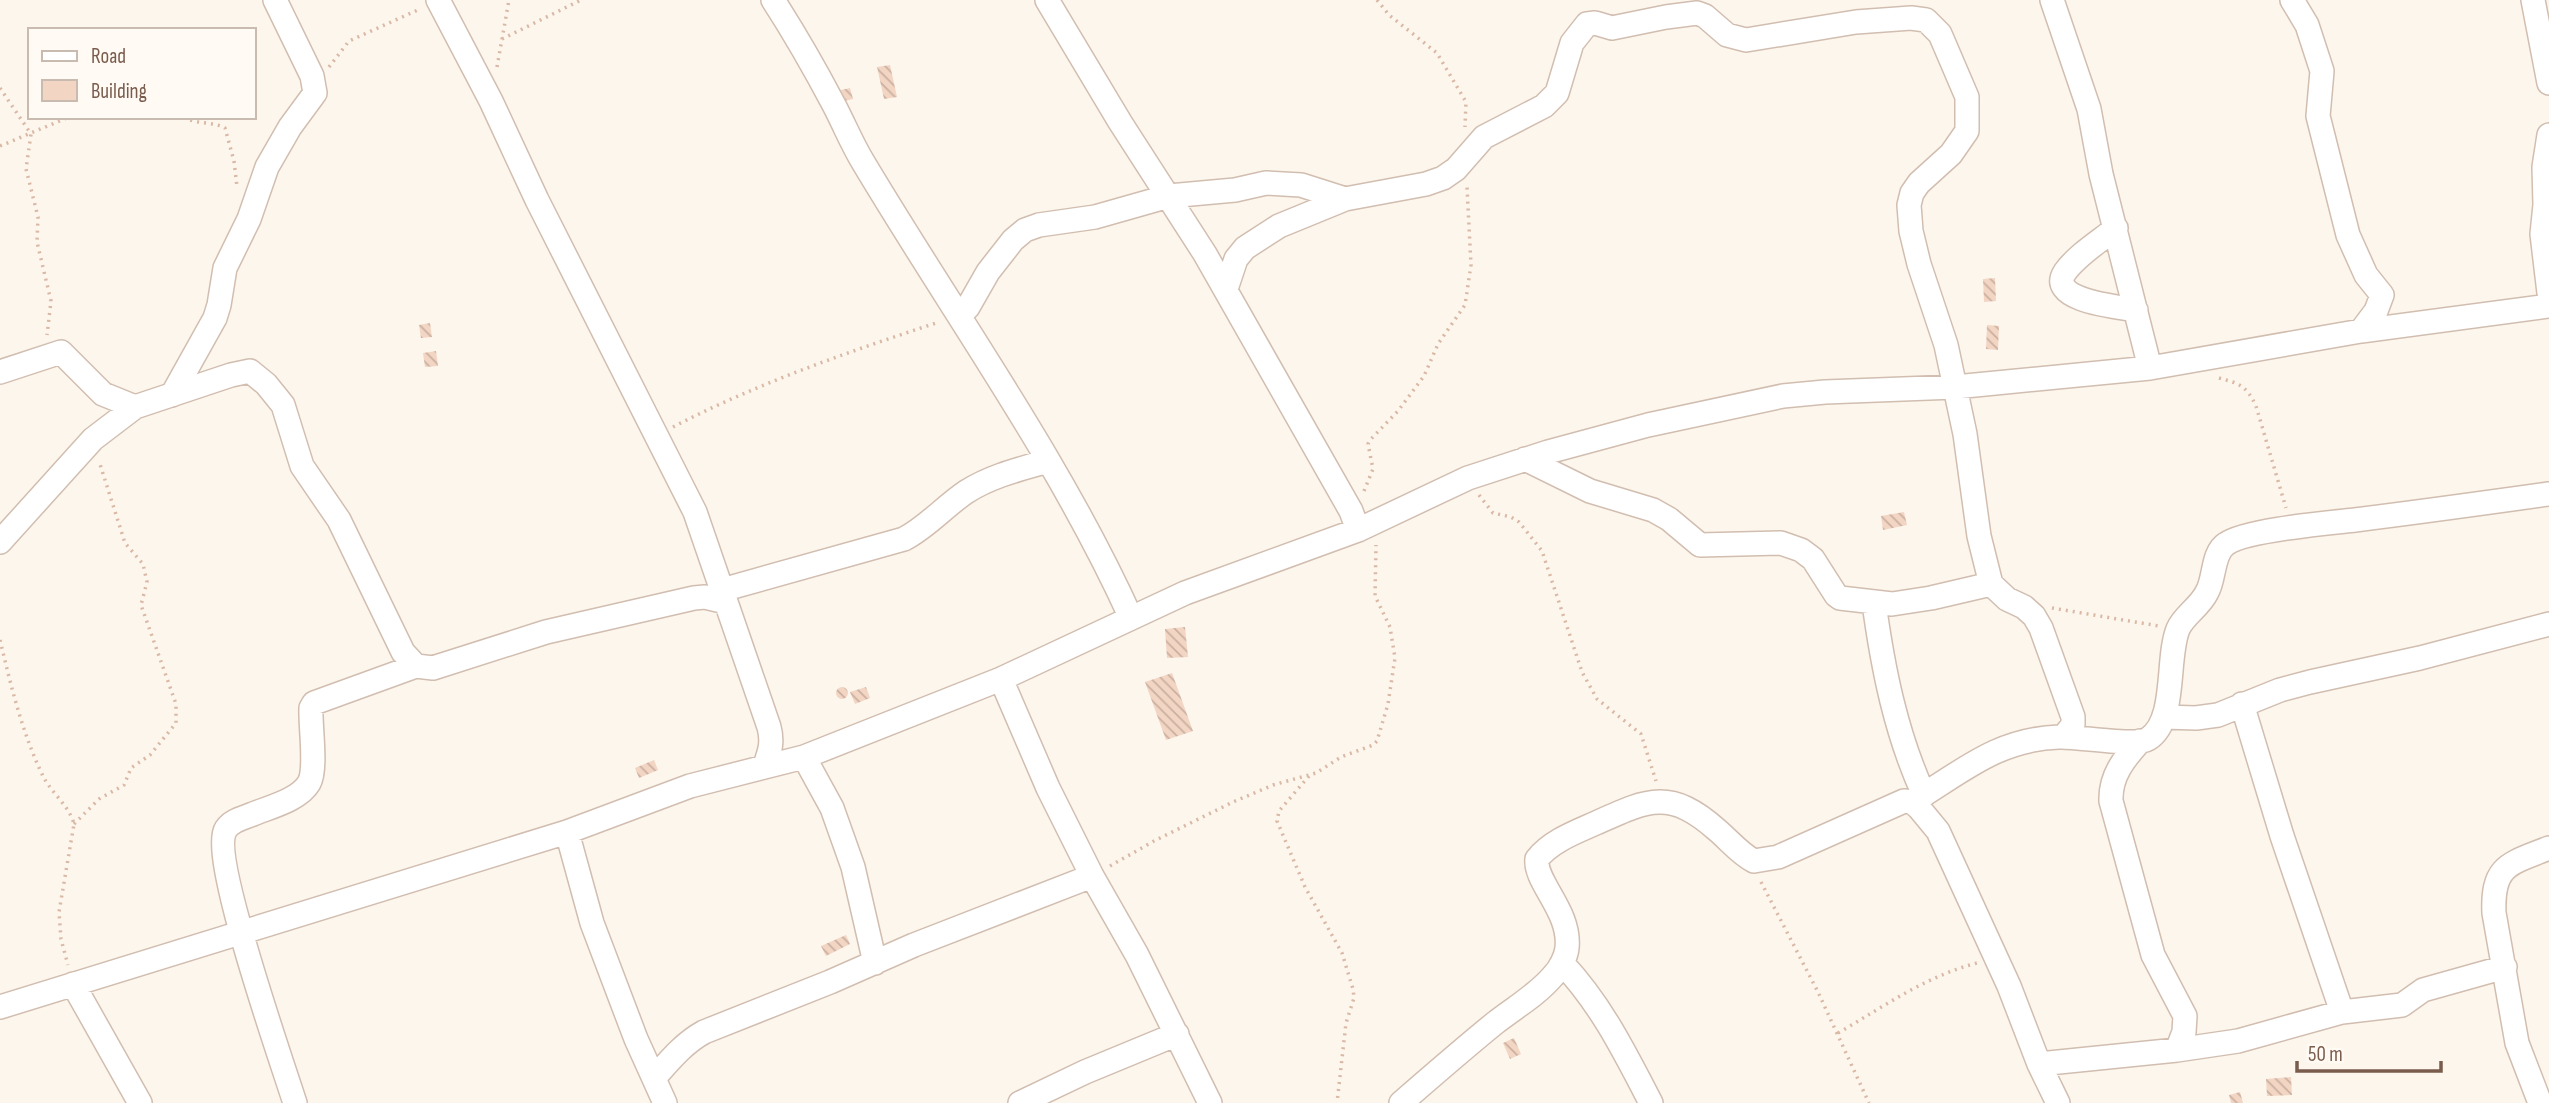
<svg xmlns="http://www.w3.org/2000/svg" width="2549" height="1103" font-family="'Sofia Sans Condensed',sans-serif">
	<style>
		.building { fill: url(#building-back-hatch) }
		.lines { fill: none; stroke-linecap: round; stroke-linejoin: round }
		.minor-casing { stroke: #d1beb0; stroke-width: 26 }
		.path { stroke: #d9b8a5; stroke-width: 3.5; stroke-dasharray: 2 5; stroke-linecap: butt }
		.minor { stroke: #fff; stroke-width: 23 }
	</style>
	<defs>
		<pattern id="building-back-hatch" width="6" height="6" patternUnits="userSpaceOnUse" patternTransform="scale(1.75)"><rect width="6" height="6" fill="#f3d5c3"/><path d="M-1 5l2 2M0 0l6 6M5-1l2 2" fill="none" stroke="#cab0a1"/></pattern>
	</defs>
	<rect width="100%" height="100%" fill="#fdf6ec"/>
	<path class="building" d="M 890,65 L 897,97 L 884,99 L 877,67 Z
		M 850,88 L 853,99 L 840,102 L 837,91 Z
		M 1995,278 L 1996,301 L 1984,302 L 1983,279 Z
		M 430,323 L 432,337 L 421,338 L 419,325 Z
		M 1987,325 L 1999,326 L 1998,350 L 1986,349 Z
		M 436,351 L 438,366 L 425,367 L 423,353 Z
		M 1904,512 L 1907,525 L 1883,530 L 1881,516 Z
		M 1185,627 L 1188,657 L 1167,658 L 1165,629 Z
		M 1172,673 L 1193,731 L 1166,740 L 1145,682 Z
		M836 693a6 6 0 1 1 12 0a6 6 0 1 1-12 0Z
		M 866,687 L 870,698 L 855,704 L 850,692 Z
		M 654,760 L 658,770 L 639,778 L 635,768 Z
		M 846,935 L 850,944 L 826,956 L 821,946 Z
		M 1514,1038 L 1521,1054 L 1510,1059 L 1503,1043 Z
		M 2291,1077 L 2292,1095 L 2267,1096 L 2266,1079 Z
		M 2240,1092 L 2243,1103 L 2231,1103 L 2229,1095 Z"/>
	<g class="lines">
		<defs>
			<path id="minor" d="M 438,0 L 491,101 L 537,200 L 695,512 L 769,727 C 773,742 770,751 765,765
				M 773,0 C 795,34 815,69 834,105 C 844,124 852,144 863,162 C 953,313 1058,457 1131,618
				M 1047,0 L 1120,122 L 1205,254 L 1351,511 L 1358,530
				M 2052,0 L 2089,109 L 2101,174 L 2150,368
				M 2292,0 L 2307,25 L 2322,71 L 2318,116 L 2348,235 L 2366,275 L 2382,295 L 2376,311 L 2361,331
				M 2533,0 L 2549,83
				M 2549,135 L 2544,167 L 2545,205 L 2542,234 L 2549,293
				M 2116,228 C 2100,241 2077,255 2065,272 C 2046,301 2120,307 2136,310
				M 1226,289 L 1236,259 L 1245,248 L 1279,226 L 1345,199 L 1426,184 L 1443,178 L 1456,169 L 1484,137 L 1544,106 L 1557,93 L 1572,43 L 1587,24 L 1595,23 L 1612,28 L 1666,17 L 1697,13 L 1705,16 L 1727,35 L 1746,40 L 1856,22 L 1911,18 L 1926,20 L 1940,34 L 1967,97 L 1967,131 L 1951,154 L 1919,183 L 1912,193 L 1909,205 L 1911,231 L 1919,264 L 1946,345 L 1965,434 L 1979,536 L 1991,584 L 2007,599 L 2024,607 L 2034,616 L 2041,628 L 2073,717 L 2073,725 L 2064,736
				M 960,315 L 968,307 L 988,272 L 1013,240 L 1025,230 L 1039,225 L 1095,217 L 1169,196 L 1235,190 L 1266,183 L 1301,185 L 1345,199
				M 0,372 L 61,352 L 103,394 L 135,407 L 231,375 L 250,371 L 266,384 L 283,405 L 302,466 L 339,520 L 403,652 L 416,666 L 433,668 L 546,632 L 694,598 L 705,597 L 726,602
				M 172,395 L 215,318 L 219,305 L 225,268 L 249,219 L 267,167 L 290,127 L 315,93 L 312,76 L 275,0
				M 1525,459 L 1590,491 L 1653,510 L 1669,519 L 1700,545 L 1781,543 L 1801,550 L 1813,559 L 1836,595 L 1840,598 L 1892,604 L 1931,598 L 1991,584
				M 0,542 L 93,439 L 135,407
				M 722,590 L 904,539 C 927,527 944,507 966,492 C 991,476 1020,469 1048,461
				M 1874,603 C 1883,669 1896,734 1924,795
				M 1001,679 L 1048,788 L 1092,876 L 1137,955 L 1210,1103
				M 2242,704 L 2282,836 L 2342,1012
				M 2164,717 L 2196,718 L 2218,715 L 2280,690 L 2310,682 L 2420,658 L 2549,624
				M 2140,741 C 2124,759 2110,776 2111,801 L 2153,955 L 2185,1016 L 2184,1032 L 2177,1050
				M 804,757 L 832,808 L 853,867 L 875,963
				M 1912,802 C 1962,772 1997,739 2059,737 C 2077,736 2136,747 2148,739 C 2177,721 2166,659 2178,629 C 2184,615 2200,607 2207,592 C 2215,579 2212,553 2226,544 C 2245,530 2328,523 2355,520 C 2420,512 2484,503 2549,494
				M 567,832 L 592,923 L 636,1039 L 665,1103
				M 1562,963 C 1601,1004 1625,1053 1651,1103
				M 73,984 L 140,1103
				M 0,1007 L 567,832 L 690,786 L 804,757 L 1001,679 L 1185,593 L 1358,530 L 1468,478 L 1548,452 L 1648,425 L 1783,396 L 1825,392 L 1955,387 L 2150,368 L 2361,331 L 2549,306
				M 2039,1064 L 2177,1050 L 2238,1041 L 2342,1012 L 2402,1005 L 2423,990 L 2505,967
				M 655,1077 C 670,1060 684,1043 704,1032 L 830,982 L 914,945 L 1092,876
				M 295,1103 C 283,1065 209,855 226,829 C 232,820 244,818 253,814 C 270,807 299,800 309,783 C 317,769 310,726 311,708 L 314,703 L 416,666
				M 1020,1103 L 1085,1072 L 1177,1034
				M 1401,1103 C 1432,1076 1463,1049 1495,1023 C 1514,1008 1537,995 1553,976 C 1560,969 1566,957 1567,948 C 1571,911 1534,882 1537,859 C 1551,841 1576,832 1596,823 C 1647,800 1670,788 1717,830 C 1729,840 1740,854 1754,861 L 1778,857 L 1904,801 L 1912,802 L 1919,808 L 1938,831 L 2009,986 L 2039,1064 L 2058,1103
				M 2540,1103 L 2517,1043 L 2494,913 C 2492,865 2509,864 2549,848"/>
		</defs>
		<use href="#minor" class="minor-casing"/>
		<path class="path" d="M 1377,0 L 1389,15 L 1437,53 L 1466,102 L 1465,127
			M 502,39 L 581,0
			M 329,67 L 349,41 L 420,9
			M 497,67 L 509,0
			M 0,88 L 31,134 L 26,169 L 38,217 L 37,242 L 51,301 L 47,335
			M 184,117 C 197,125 212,121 225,128 L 234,161 L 237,187
			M 0,146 L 69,117
			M 2219,378 C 2240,384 2246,385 2256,406 L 2286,508
			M 673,427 C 758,383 848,352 939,322
			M 1364,491 L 1373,469 L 1368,444 L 1370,440 L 1398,411 L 1424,376 L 1438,344 L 1465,305 L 1471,265 L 1467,187
			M 1479,495 L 1493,513 L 1511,517 L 1519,522 L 1542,551 L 1582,672 L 1597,699 L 1641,734 L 1656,781
			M 2052,608 L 2159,626
			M 0,640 C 11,686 22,732 42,774 C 50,792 69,805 74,824 L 59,912 L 61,939 L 68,965
			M 1309,776 L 1279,811 L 1277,821 L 1305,887 L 1342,953 L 1353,989 L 1354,998 L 1346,1023 L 1337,1103
			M 74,824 L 99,799 L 124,785 L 131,768 L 150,755 L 176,723 L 176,704 L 141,605 L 147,582 L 143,564 L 125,543 L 99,461
			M 1110,866 L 1154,841 L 1233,802 L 1273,785 L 1316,773 L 1341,757 L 1373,745 L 1377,741 L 1388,704 L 1395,658 L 1390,627 L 1375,596 L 1376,545
			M 1761,882 L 1818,992 L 1869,1103
			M 1838,1033 C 1885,1006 1924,977 1977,963"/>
		<use href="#minor" class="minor"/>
	</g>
	<rect x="28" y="28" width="228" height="91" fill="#fffaf3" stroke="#cabbb1" stroke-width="2"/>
	<rect x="42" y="51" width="35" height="10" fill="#ffffff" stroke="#cabbb1" stroke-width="2"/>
	<text x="91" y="63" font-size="21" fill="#7a5c4d">Road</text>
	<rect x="42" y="80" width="35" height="21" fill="#f3d5c3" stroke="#cabbb1" stroke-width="2"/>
	<text x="91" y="98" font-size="21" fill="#7a5c4d">Building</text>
	<path d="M2297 1061v10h144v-10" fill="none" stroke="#7a5c4d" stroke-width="3.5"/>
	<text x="2308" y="1061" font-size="21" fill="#7a5c4d" stroke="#fffaf3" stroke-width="5" paint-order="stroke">50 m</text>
</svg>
